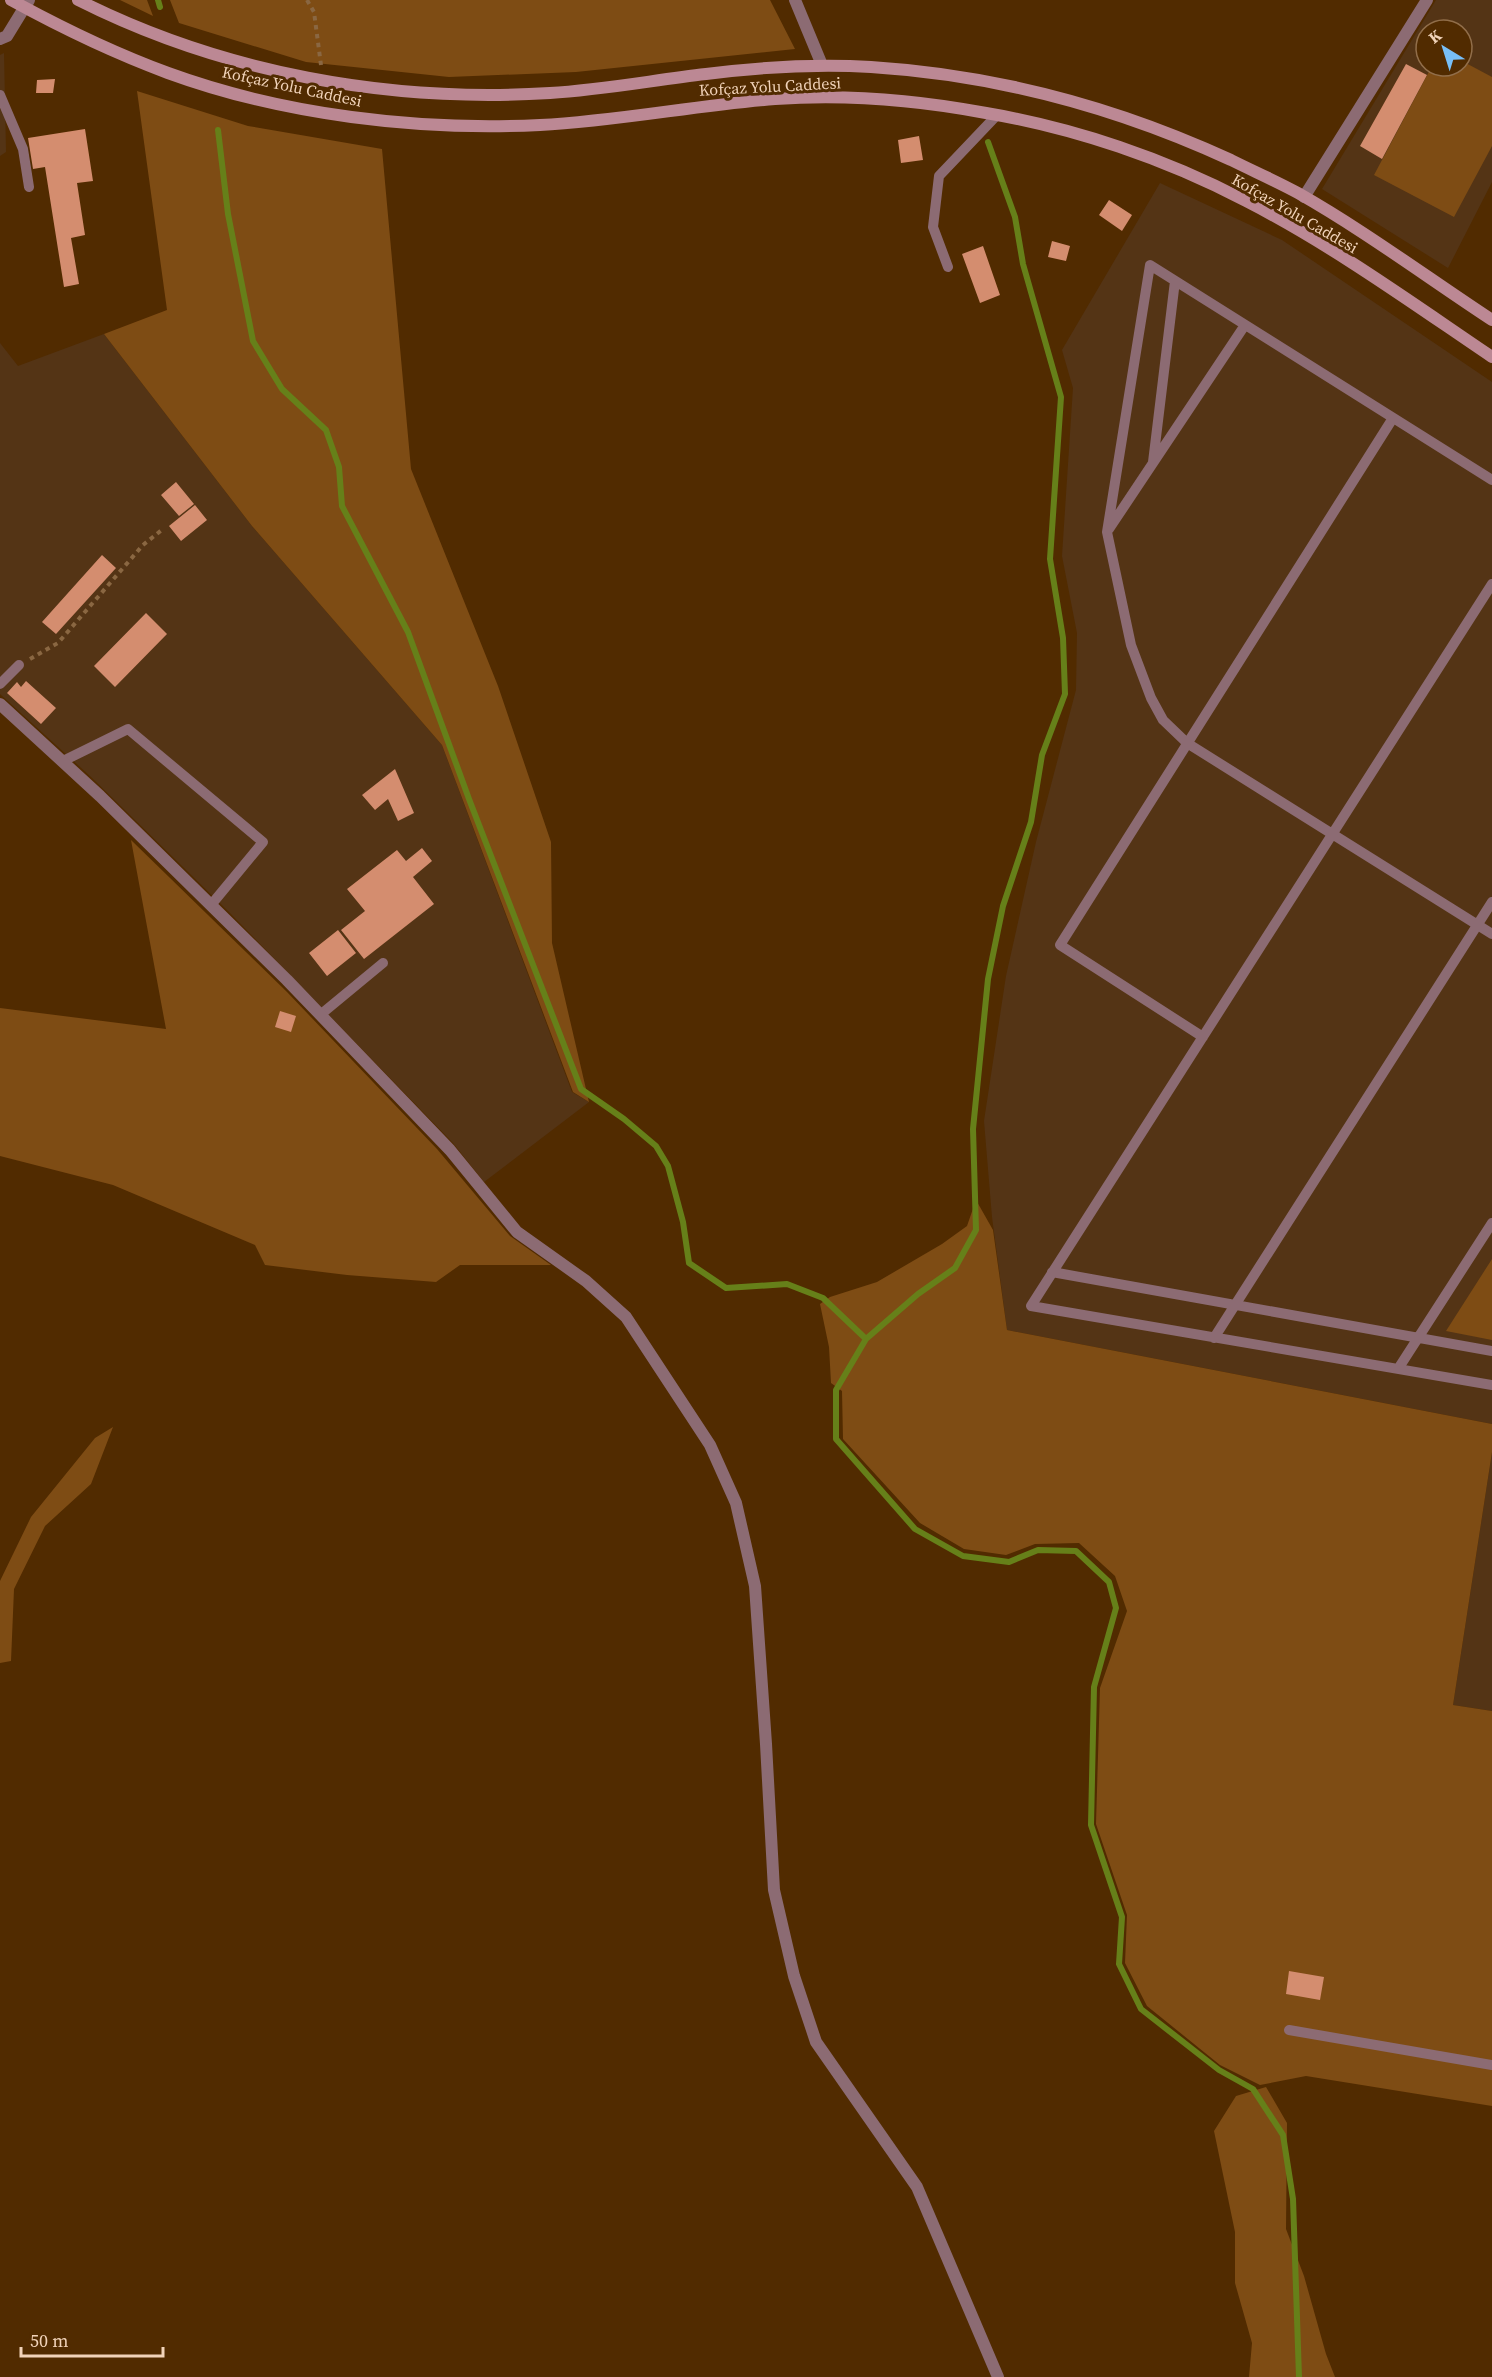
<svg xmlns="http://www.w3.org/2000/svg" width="1492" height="2377" font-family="'Source Serif 4',serif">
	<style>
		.built { fill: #543415; fill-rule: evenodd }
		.green { fill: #7e4c14 }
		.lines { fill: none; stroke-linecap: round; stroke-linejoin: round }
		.stream { stroke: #668019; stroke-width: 6 }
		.building { fill: #d48d6f }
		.path { stroke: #8a6742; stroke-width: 4; stroke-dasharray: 4.5 4.5; stroke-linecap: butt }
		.lane { stroke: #8c6b73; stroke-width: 10 }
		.street { stroke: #8c6b73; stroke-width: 12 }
		.secondary { stroke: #bc8894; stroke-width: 12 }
		.labels { text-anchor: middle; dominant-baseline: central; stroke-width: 6; stroke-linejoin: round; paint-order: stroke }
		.street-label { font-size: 16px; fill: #f1d3b9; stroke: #512b00 }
	</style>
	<rect width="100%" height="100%" fill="#512b00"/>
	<path class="built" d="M 1436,0 L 1492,0 L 1492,182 L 1448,268 L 1322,189 ZM 1426,30 L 1462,30 L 1462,66 L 1426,66 Z
		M 4,53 L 6,152 L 0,156 L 0,55 Z
		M 1160,183 L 1282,240 L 1492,382 L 1492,1424 L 1007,1330 L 992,1217 L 984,1121 L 1006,976 L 1036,842 L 1076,690 L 1077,633 L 1062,556 L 1073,388 L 1062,350 Z
		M 104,334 L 252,526 L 442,745 L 572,1092 L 589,1102 L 484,1182 L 453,1143 L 228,911 L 90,776 L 0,694 L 0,343 L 18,366 Z
		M 1492,1452 L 1492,1711 L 1453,1705 Z"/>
	<path class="green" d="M 120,0 L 147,0 L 153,16 Z
		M 170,0 L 770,0 L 795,49 L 576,72 L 449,77 L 306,62 L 179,23 Z
		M 1462,61 L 1492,77 L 1492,146 L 1454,217 L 1374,175 L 1432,66 L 1462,66 Z
		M 137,91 L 248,126 L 382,149 L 411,469 L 498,686 L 551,842 L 552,943 L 589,1102 L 573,1092 L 442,745 L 252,526 L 104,334 L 167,310 Z
		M 131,840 L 287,992 L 437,1149 L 510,1236 L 551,1265 L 460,1265 L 436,1282 L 347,1275 L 265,1265 L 255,1245 L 113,1185 L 0,1156 L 0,1008 L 166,1029 Z
		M 976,1200 L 993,1230 L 1007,1330 L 1492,1424 L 1492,1452 L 1453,1705 L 1492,1711 L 1492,2106 L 1306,2076 L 1260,2085 L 1220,2065 L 1147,2006 L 1125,1963 L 1127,1915 L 1096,1824 L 1100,1688 L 1127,1611 L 1115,1576 L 1079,1543 L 1035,1544 L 1006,1555 L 964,1549 L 920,1523 L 843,1439 L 842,1391 L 831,1383 L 829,1347 L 820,1304 L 830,1297 L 877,1282 L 942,1244 L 967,1226 Z
		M 1492,1259 L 1492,1340 L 1446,1331 Z
		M 113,1427 L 91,1484 L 45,1526 L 14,1589 L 11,1661 L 0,1663 L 0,1581 L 31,1517 L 95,1438 Z
		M 1266,2087 L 1287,2123 L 1286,2229 L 1304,2276 L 1326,2354 L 1335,2377 L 1249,2377 L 1252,2343 L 1235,2283 L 1235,2232 L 1214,2131 L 1236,2096 Z"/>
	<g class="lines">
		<path class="stream" d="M 158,0 L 160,7
			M 218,130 L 228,214 L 253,341 L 282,389 L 326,430 L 339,467 L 342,506 L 408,632 L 469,799 L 581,1089 L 624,1119 L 656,1146 L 668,1166 L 683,1222 L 689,1263 L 726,1288 L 787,1284 L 823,1298 L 866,1339 L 836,1390 L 836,1439 L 915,1529 L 963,1556 L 1009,1562 L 1038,1550 L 1076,1551 L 1109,1582 L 1116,1608 L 1094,1687 L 1091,1825 L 1122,1917 L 1119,1964 L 1141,2009 L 1219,2070 L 1253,2089 L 1283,2135 L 1293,2199 L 1299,2377
			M 866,1339 L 918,1294 L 955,1268 L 976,1230 L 973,1129 L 988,979 L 1003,906 L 1031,822 L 1042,755 L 1065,694 L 1063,638 L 1050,559 L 1061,397 L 1023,264 L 1015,217 L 988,142"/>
	</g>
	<path class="building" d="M 1406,64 L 1427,75 L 1382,159 L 1360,146 Z
		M 55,79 L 53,93 L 36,93 L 37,80 Z
		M 85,129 L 93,181 L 77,183 L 85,235 L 71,238 L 79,284 L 64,287 L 45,167 L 33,169 L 28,138 Z
		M 919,136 L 923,160 L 901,163 L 898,140 Z
		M 1109,200 L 1132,215 L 1122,231 L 1099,215 Z
		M 1052,241 L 1070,246 L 1066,261 L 1048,257 Z
		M 983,246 L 1000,295 L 980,303 L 962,254 Z
		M 176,482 L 194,504 L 179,516 L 161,495 Z
		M 195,505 L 207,520 L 181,541 L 169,526 Z
		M 102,555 L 116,568 L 56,634 L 42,622 Z
		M 146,613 L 167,634 L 115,687 L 94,666 Z
		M 26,681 L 56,708 L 41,724 L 7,693 L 17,682 L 21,687 Z
		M 395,769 L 414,813 L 398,821 L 388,799 L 375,810 L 362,795 Z
		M 422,848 L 432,861 L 413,877 L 434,904 L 364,959 L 341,930 L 365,911 L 347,889 L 397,850 L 406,861 Z
		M 338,930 L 356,953 L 327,976 L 309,953 Z
		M 280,1011 L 296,1016 L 291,1032 L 275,1027 Z
		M 1289,1971 L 1324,1977 L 1320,2000 L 1286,1994 Z"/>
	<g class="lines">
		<path class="path" d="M 307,0 L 314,12 L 321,65
			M 30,659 L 58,643 L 143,545 L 163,529"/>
		<path class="lane" d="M 0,95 L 23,149 L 29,187
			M 948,267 L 933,227 L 939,176 L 997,115
			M 1153,462 L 1175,281
			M 1492,480 L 1150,265 L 1107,532 L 1131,645 L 1151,698 L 1163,720 L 1187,743 L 1492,934
			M 1109,529 L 1245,325
			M 1492,584 L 1031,1306 L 1492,1385
			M 0,684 L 19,665
			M 63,761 L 128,729 L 263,842 L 211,905
			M 320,1015 L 383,963
			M 1203,1037 L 1060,945 L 1393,418
			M 1052,1272 L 1492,1351
			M 1214,1338 L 1492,902
			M 1398,1369 L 1492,1223
			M 1289,2030 L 1492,2065"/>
		<path class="street" d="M 795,0 L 822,65
			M 0,39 L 7,36 L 29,0
			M 1304,197 L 1427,0
			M 0,704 L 100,796 L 287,980 L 450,1150 L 517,1232 L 586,1281 L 626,1317 L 710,1445 L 736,1503 L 755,1586 L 766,1744 L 774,1890 L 794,1976 L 816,2042 L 917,2187 L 998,2377"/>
		<path class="secondary" d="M 11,0 C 62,28 114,53 168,73 C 283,115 418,131 540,125 C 619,121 696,105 775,99 C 845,94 917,100 986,113 C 1075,128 1166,159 1246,201 C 1332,245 1412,303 1492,357
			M 78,0 C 223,73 388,103 550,93 C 602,90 654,80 706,74 C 761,67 816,64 871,67 C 997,75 1116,107 1231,160 C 1253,171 1276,181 1298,193 C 1365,231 1428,278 1492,320"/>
	</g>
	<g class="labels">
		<g class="street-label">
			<text transform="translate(292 86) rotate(12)">Kofçaz Yolu Caddesi</text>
			<text transform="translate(770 86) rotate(-3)">Kofçaz Yolu Caddesi</text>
			<text transform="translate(1295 213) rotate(30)">Kofçaz Yolu Caddesi</text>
		</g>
	</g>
	<g transform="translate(1444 48) rotate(322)"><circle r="28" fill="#512b00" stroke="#916e4a" stroke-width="1.5"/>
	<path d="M0-4.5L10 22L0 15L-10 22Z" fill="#78bff7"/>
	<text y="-9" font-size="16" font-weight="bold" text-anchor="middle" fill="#f1d3b9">K</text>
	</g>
	<path d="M21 2347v9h142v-9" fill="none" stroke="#f1d3b9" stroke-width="3"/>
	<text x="30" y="2347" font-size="18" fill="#f1d3b9" stroke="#512b00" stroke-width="4.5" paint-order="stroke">50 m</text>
</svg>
